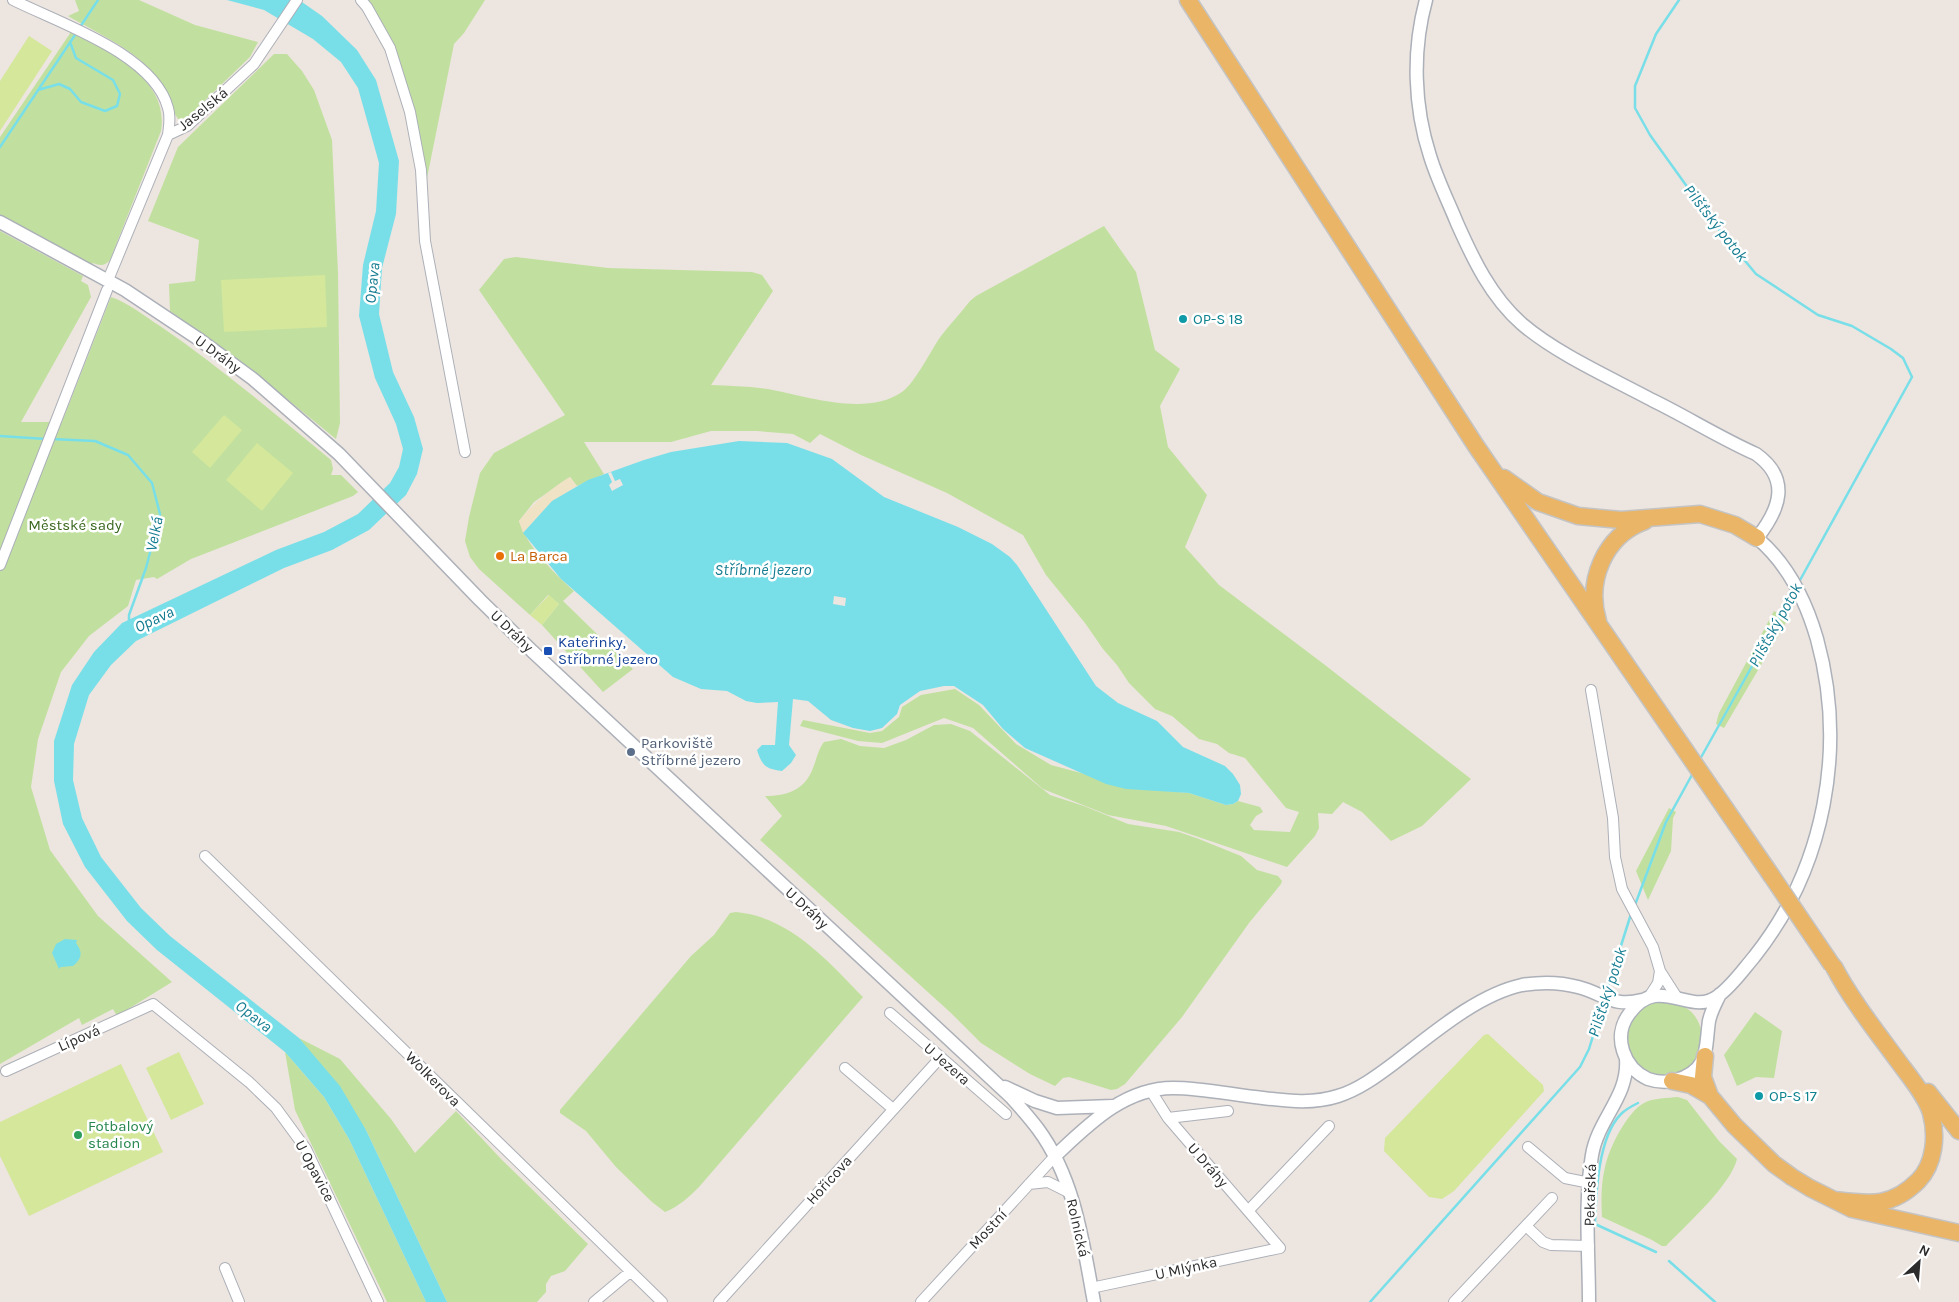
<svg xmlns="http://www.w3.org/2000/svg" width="1959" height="1302" font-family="Karla,sans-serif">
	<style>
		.green { fill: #c1e09f }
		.sand { fill: #f0e2c5 }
		.pitch { fill: #d4e79b }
		.water { fill: #78dfe9 }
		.pier { fill: #ede5df }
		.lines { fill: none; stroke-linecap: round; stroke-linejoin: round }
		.stream { stroke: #78dfe9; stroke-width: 2.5 }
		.minor-casing { stroke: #acb0b8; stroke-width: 12 }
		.tertiary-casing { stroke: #acb0b8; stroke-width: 15 }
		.primary-casing { stroke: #c4c4c4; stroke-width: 19 }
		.minor { stroke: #fff; stroke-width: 10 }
		.tertiary { stroke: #fff; stroke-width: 12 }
		.primary { stroke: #eab567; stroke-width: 16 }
		.primary-bridge-casing { stroke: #c4c4c4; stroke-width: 19; stroke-linecap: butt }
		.primary-bridge { stroke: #eab567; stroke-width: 16 }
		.culture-dot { fill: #0f9aa8; stroke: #fff; stroke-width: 2 }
		.food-dot { fill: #e8710a; stroke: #fff; stroke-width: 2 }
		.transit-dot { fill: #1a4fb4; stroke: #fff; stroke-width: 2 }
		.service-dot { fill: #5c6f8a; stroke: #fff; stroke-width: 2 }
		.leisure-dot { fill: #2e9e5b; stroke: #fff; stroke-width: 2 }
		.labels { text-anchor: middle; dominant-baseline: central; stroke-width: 5; stroke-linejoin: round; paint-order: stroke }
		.street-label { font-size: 15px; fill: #2c2c2c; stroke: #fff }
		.culture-label { font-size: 15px; fill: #0d838f; stroke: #fff; text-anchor: start }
		.park-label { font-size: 15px; fill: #3a671e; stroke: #fff }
		.food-label { font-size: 15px; fill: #c56008; stroke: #fff; text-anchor: start }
		.transit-label { font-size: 15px; fill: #164399; stroke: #fff; text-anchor: start }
		.service-label { font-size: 15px; fill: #4e5e75; stroke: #fff; text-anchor: start }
		.leisure-label { font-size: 15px; fill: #27864d; stroke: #fff; text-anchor: start }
		.water-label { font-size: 16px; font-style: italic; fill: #147c91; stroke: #fff }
	</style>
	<rect width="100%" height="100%" fill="#ede5df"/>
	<path class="green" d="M 75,0 L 139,0 L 195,25 L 258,42 L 250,57 L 192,113 L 186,118 L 178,119 C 170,107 167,93 159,81 C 141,52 97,33 68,16 L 79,11 Z
		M 366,0 L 485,0 L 464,33 L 454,44 L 427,178 L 393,43 Z
		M 71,32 C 108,52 170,78 161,131 L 110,260 C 105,266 100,266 93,263 L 91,265 L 0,215 L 0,137 Z
		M 274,54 L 287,54 L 302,71 L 314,90 L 332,140 L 338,273 L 340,423 L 336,439 L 255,373 L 170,311 L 169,284 L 195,281 L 199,240 L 148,221 L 178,147 Z
		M 1104,226 L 1136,272 L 1155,350 L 1180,369 L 1160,406 L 1168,447 L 1207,495 L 1185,547 L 1219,585 L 1325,665 L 1471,779 L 1422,826 L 1391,841 L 1362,812 L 1343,802 L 1332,814 L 1318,813 L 1319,828 L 1315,836 L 1287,867 L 1166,826 L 1108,815 L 1043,789 L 973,728 L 944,718 L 882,743 L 858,741 L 800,726 L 803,720 L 870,733 L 882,731 L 899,717 L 902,707 L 921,695 L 955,689 L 979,705 L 1016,744 L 1051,765 L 1141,789 L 1189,793 L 1226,805 L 1233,804 L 1238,801 L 1260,807 L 1263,812 L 1256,816 L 1250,825 L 1254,830 L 1290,832 L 1299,812 L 1286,808 L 1245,758 L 1229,753 L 1217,744 L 1199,739 L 1172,716 L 1155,709 L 1129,683 L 1117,665 L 1103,649 L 1085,623 L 1046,575 L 1023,535 L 947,493 L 861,455 L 820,434 L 810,443 L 793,434 L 757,431 L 711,431 L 671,442 L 584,442 L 604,474 L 577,486 L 570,477 L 534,502 L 519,521 C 528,548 553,572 574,591 L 563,601 L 633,669 L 603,692 L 542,625 L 559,604 L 548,595 L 530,615 L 479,569 L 470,557 L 465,541 L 469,517 L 480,473 L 494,453 L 565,415 L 479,290 L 504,259 L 516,257 L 608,268 L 752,272 L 762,275 L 773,291 L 711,385 C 729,386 749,386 768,389 C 806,396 866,417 902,392 C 915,383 931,350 941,336 C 950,324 961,313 970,301 L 976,296 Z
		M 0,231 L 83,276 L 81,281 L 88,285 L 91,297 L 21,422 L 62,422 L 111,297 C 129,303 144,316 160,326 C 220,367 275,414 331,460 L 333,469 L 331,475 L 341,475 L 358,492 L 353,496 L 191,559 L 157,579 L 154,577 L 136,580 L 128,606 L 89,636 L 61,672 L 38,739 L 31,787 L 50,850 L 98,916 L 172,982 L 117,1016 L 113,1009 L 82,1025 L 79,1018 L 0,1064 Z
		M 1774,611 L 1788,619 L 1724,728 L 1716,724 L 1719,713 Z
		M 951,724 L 970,731 L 1050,795 L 1084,806 L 1128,824 L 1179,832 L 1199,839 L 1241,856 L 1257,870 L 1278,876 L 1282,881 L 1281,884 L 1249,923 L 1182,1017 L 1125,1084 L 1117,1089 L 1111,1090 L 1069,1077 L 1063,1078 L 1055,1086 L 1030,1074 L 981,1043 L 951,1013 L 760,840 L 782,816 L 765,796 C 787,796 805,790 813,768 C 817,758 818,750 824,742 L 841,739 L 860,746 L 884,748 L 906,740 L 934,725 Z
		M 1669,808 L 1676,812 L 1673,818 L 1671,851 L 1648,900 L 1636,871 Z
		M 736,912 C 790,917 828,961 863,997 L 699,1187 C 689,1197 678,1207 665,1212 L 652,1202 L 616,1167 L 586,1131 L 560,1113 L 560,1110 L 691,956 L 714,935 L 730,913 Z
		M1628 1038a37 37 0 1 1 74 0a37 37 0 1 1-74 0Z
		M 1755,1012 L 1782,1031 L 1774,1078 L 1756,1077 L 1737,1086 L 1724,1055 Z
		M 299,1038 L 340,1059 L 391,1119 L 415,1153 L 456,1111 L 502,1160 L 588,1244 L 565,1271 L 551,1276 L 546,1284 L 546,1292 L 537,1302 L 447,1302 L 366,1130 Z
		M 285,1052 L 324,1097 L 349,1139 L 426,1302 L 387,1302 L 295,1110 Z
		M 1678,1097 L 1687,1100 L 1719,1141 L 1737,1159 C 1731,1185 1686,1225 1666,1246 L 1662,1246 L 1652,1240 L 1602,1217 C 1601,1200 1601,1184 1605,1167 C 1609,1148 1627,1112 1644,1103 C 1653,1098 1668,1098 1678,1097 Z"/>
	<path class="sand" d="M 570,477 L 577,486 C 555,498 541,516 523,533 L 519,521 C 534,503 550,489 570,477 Z"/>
	<path class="pitch" d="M 29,36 L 52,51 L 0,131 L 0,81 Z
		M 325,275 L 327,327 L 224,332 L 221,280 Z
		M 224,415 L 242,430 L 210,468 L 192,452 Z
		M 257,443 L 293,473 L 262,511 L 226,480 Z
		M 549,595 L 559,604 L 542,625 L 530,615 Z
		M 1488,1034 L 1543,1085 L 1544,1091 L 1454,1191 L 1442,1199 L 1429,1197 L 1384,1151 L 1385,1138 L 1484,1035 Z
		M 179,1052 L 204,1104 L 171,1120 L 146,1068 Z
		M 121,1064 L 163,1152 L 29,1216 L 0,1156 L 0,1122 Z"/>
	<path class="water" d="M 227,0 L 299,0 L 322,16 L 357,50 L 376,80 L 399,161 L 396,214 L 382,268 L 379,314 L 393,372 L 414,417 L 423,449 L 417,474 L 406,495 L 369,530 L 332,550 L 284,568 L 136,641 L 111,665 L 89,695 L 74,744 L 73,780 L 82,818 L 101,857 L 141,908 L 170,936 L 299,1038 L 340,1086 L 366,1130 L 447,1302 L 426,1302 L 349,1139 L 324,1097 L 285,1052 L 157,950 L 127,921 L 85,867 L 63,824 L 54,781 L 54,741 L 72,685 L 94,652 L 122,623 L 276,550 L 324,532 L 358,514 L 390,483 L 399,467 L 403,449 L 396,424 L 375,378 L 359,316 L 363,265 L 376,211 L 379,163 L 358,88 L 341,62 L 313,39 L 264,10 Z
		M 739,441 L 787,443 L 832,459 L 884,497 L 958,527 L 992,544 L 1010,557 L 1017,565 L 1096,686 L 1118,703 L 1157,721 L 1183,747 L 1225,766 L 1233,774 L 1240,785 L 1241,794 L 1238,801 L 1233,804 L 1226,805 L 1189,793 L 1126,789 L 1106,784 L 1025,748 L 1003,729 L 983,705 L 954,686 L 944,686 L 920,691 L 900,705 L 897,714 L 882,728 L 870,731 L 853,728 L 831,720 L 808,701 L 793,699 L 789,745 L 796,755 L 791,763 L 782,771 C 766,769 762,766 757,750 L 762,745 L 775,745 L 778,702 L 757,703 L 746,701 L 727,691 L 701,689 L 673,677 L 561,579 L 523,533 L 552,501 L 588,480 L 644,460 L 671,452 Z
		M 65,939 L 77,940 L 76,943 C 83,952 82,959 73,966 L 61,967 L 59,969 L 52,953 L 56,944 Z"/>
	<path class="pier" d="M 611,472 L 615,481 L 620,479 L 623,485 L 612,491 L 609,485 L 612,482 L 608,473 Z
		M 834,596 L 846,598 L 845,606 L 833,604 Z"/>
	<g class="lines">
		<path class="stream" d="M 1679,0 L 1656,34 L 1635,86 L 1635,108 L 1650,135 L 1711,220 L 1756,274 L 1818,315 L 1852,326 L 1891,349 L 1903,358 L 1912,377 L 1799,582
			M 80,27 L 98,0
			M 38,90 L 59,84 L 70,89 L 81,102 L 105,111 L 117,106 L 120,94 L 113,80 L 76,58 L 70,42
			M 0,147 L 77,32
			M 0,436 L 46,439
			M 51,439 L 95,441 L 128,455 L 152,483 L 160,514 L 146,568 L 129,615 L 129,623
			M 1699,761 L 1794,591
			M 1635,905 L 1666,822 L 1693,773
			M 1606,993 L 1631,914
			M 1638,1103 C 1632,1106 1626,1109 1621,1114 C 1598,1137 1596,1193 1595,1224 L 1656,1252
			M 1669,1261 L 1715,1302
			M 1370,1302 L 1580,1067 L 1589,1049 L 1604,1000"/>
		<defs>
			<path id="minor" d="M 13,0 C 59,23 154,54 168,108 C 171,117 169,126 168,135 L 108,280
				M 361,0 L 367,7 L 390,48 L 410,112 L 421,170 L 425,241 L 465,452
				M 168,135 L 187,126 L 254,64 L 297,0
				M 0,565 L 107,290
				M 1591,690 L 1613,818 L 1615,857 L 1622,889 L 1653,947 L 1660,971 L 1676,996
				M 205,856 L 662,1302
				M 1649,997 L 1658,983 L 1660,971
				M 890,1013 L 1006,1114
				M 845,1068 L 893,1109
				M 6,1071 L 153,1004 L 249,1082 L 276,1108 L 306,1149 L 378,1302
				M 1168,1118 L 1228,1111
				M 1528,1147 L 1565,1178 L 1590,1183
				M 1029,1184 L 1048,1182 L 1070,1193
				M 1248,1211 L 1329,1126
				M 1526,1226 L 1543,1242 L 1551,1245 L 1589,1246
				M 225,1268 L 239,1302
				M 1091,1288 L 1280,1248 L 1168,1118 L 1151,1091
				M 594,1302 L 630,1272
				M 719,1302 L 940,1058
				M 921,1302 L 1055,1156
				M 1454,1302 L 1552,1198"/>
			<path id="tertiary" d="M 1426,0 C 1412,51 1414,107 1430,156 C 1437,179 1448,201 1457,223 C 1473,259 1491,297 1522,324 C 1557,354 1611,378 1652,400 C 1687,417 1720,438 1756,454 C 1791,479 1780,509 1757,538 C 1788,564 1806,601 1817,639 C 1847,748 1825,868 1754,957 C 1743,970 1732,986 1718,996 C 1690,1018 1659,972 1629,1014 C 1612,1037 1624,1068 1648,1079 C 1657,1082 1667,1083 1676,1080 C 1710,1070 1705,1048 1709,1021 C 1711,1011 1716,1003 1720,994
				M 0,222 L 125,290 L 200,340 L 253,379 L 339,454 L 480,600 L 532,651 L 1011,1097 C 1020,1107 1030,1118 1038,1129 C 1075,1179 1083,1243 1094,1302
				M 1005,1087 L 1035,1101 L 1057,1108 L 1113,1106
				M 1055,1156 C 1088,1125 1124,1088 1173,1088 C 1203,1088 1233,1095 1263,1098 C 1289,1101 1313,1104 1338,1096 C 1358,1090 1377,1076 1393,1064 C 1430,1036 1476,995 1522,985 C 1540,982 1560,982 1578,987 C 1605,994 1613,1008 1642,1000
				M 1589,1302 C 1589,1254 1584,1203 1592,1155 C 1598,1119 1629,1096 1626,1059"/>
			<path id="primary" d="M 1188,0 L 1476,446 L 1771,875
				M 1504,478 L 1538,502 L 1578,516 L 1621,520 L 1700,514 L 1735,525 L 1757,538
				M 1598,621 C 1586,581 1604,536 1645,521
				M 1705,1056 L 1703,1077 L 1710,1096 L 1734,1125 L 1774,1164 L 1792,1177 L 1810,1188 L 1852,1209 L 1959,1233
				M 1672,1081 L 1691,1085 L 1710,1096
				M 1928,1092 L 1959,1131
				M 1834,1200 C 1869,1204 1891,1208 1918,1181 C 1935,1164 1937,1135 1931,1113 C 1926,1096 1909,1076 1898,1061 C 1876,1031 1852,1001 1834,967"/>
		</defs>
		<use href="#minor" class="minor-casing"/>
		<use href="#tertiary" class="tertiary-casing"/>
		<use href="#primary" class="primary-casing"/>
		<use href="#minor" class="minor"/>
		<use href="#tertiary" class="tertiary"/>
		<use href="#primary" class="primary"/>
		<defs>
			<path id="primary-bridge" d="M 1771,875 L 1832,965"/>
		</defs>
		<use href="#primary-bridge" class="primary-bridge-casing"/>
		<use href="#primary-bridge" class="primary-bridge"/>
	</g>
	<g class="culture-dot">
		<circle cx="1183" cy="319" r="5"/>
		<circle cx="1759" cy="1096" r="5"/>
	</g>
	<circle class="food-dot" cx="500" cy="556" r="5"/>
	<rect class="transit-dot" x="543" y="646" width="10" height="10" rx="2.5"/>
	<circle class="service-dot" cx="631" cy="752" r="5"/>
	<circle class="leisure-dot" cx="78" cy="1135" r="5"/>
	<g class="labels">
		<g class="street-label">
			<text transform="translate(203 109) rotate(-39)">Jaselská</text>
			<text transform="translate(218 354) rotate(36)">U Dráhy</text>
			<text transform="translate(512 631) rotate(44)">U Dráhy</text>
			<text transform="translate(807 908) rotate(43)">U Dráhy</text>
			<text transform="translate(79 1038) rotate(-24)">Lípová</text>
			<text transform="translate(947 1064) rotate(41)">U Jezera</text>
			<text transform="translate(433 1079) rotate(45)">Wolkerova</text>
			<text transform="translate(1208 1165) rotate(49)">U Dráhy</text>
			<text transform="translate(315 1171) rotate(62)">U Opavice</text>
			<text transform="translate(829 1180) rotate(-48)">Hořicova</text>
			<text transform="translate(1590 1195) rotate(-88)">Pekařská</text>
			<text transform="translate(1078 1228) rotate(77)">Rolnická</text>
			<text transform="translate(988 1229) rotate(-47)">Mostní</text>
			<text transform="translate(1186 1268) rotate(-12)">U Mlýnka</text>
		</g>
		<g class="culture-label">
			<text x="1193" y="319">OP-S 18</text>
			<text x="1769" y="1096">OP-S 17</text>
		</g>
		<g class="park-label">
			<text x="75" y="525">Městské sady</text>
		</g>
		<g class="food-label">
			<text x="510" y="556">La Barca</text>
		</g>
		<g class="transit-label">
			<text x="558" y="642">Kateřinky,<tspan x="558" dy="17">Stříbrné jezero</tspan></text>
		</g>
		<g class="service-label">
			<text x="641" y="743">Parkoviště<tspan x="641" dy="17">Stříbrné jezero</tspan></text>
		</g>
		<g class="leisure-label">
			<text x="88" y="1126">Fotbalový<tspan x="88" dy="17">stadion</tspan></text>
		</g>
		<g class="water-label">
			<text transform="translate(1716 223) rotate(52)">Pilšťský potok</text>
			<text transform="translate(372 283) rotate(-84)">Opava</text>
			<text transform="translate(154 534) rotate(-79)">Velká</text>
			<text x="763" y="569">Stříbrné jezero</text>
			<text transform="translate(154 619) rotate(-25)">Opava</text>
			<text transform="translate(1775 625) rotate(-61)">Pilšťský potok</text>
			<text transform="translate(1607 992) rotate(-72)">Pilšťský potok</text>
			<text transform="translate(254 1016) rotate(38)">Opava</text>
		</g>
	</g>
	<g transform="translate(1919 1262) rotate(26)" stroke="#ffffff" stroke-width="4" paint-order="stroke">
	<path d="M0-4L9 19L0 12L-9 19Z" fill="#2c2c2c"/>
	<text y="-8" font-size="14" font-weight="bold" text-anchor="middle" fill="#2c2c2c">N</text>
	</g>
</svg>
